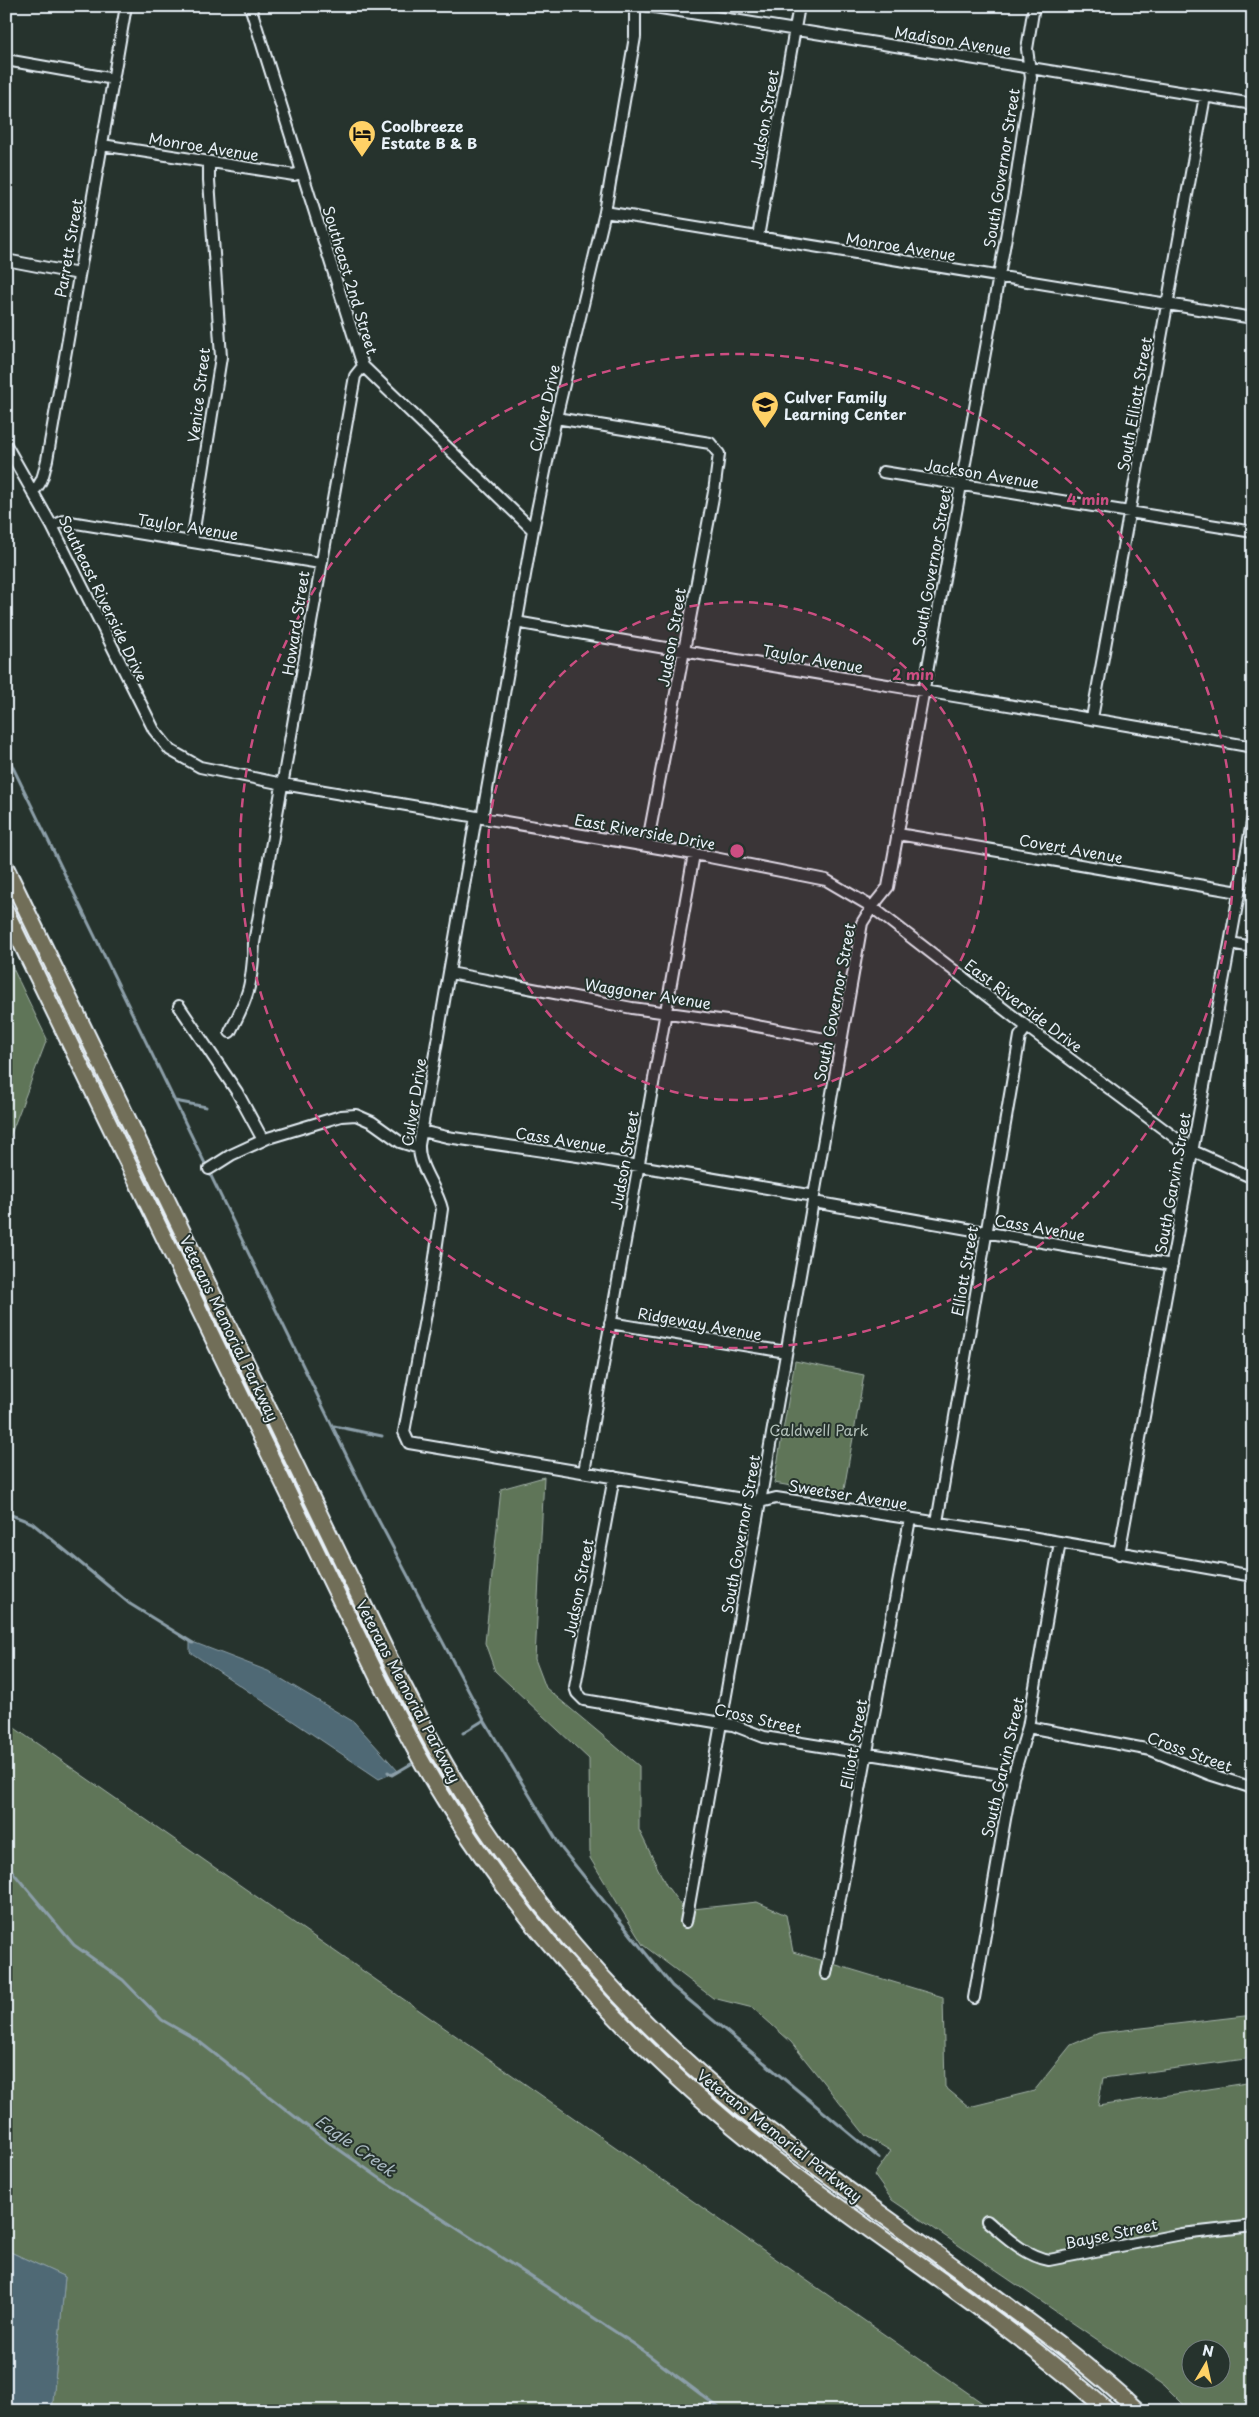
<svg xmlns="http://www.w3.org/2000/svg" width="1259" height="2417" font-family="'Playpen Sans',sans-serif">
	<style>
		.green { fill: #5e7458; stroke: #a3b2a8; fill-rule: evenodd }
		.water { fill: #4f6974; stroke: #8c9fa9 }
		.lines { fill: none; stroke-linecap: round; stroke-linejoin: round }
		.stream { stroke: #8c9fa9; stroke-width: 3 }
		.minor-casing { stroke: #e8f1f8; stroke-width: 14 }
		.highway-casing { stroke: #e8f1f8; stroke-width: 19 }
		.minor { stroke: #26332d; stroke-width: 10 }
		.highway { stroke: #716e59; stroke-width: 15 }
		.ring { fill: none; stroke: #cc4e82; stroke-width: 2.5; stroke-dasharray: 9 6 }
		.labels { text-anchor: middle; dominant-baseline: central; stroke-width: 4; stroke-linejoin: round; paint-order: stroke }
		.street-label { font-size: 15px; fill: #e8f1f8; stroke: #26332d }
		.poi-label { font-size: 15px; font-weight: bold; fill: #e8f1f8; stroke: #26332d; text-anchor: start }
		.park-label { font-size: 15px; fill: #b1bfb8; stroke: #26332d }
		.water-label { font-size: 16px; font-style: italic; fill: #abbbc3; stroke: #26332d }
		.centre { fill: #cc4e82; stroke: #26332d; stroke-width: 2.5 }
		.ring-label { font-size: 15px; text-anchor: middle; font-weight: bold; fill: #cc4e82; stroke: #26332d; stroke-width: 4; stroke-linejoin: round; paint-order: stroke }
	</style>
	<rect width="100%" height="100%" fill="#26332d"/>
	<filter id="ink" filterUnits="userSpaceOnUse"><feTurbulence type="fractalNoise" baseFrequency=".02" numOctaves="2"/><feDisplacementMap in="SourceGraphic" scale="10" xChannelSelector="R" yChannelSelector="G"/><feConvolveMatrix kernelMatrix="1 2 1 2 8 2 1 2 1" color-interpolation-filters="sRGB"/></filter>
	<g filter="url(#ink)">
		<path class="green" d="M 6,954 L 47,1039 L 6,1147 Z
			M 795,1361 L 864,1375 L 843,1495 L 774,1483 Z
			M 544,1477 L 535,1659 L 546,1688 L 639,1766 L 639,1830 L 666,1885 L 684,1910 L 757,1902 L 786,1915 L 793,1952 L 943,1997 L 945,2087 L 969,2107 L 1034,2091 L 1071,2045 L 1099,2033 L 1253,2015 L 1253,2058 L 1103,2078 L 1098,2106 L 1253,2082 L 1253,2411 L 1190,2411 L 1164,2385 L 892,2200 L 874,2175 L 891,2151 L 866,2136 L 791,2042 L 753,2008 L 713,1998 L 643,1945 L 590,1858 L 589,1759 L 495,1671 L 485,1643 L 501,1489 ZM 1192,2350 L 1222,2350 L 1222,2380 L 1192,2380 Z
			M 6,1722 L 994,2411 L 52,2411 L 65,2277 L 6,2250 Z"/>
		<path class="water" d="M 190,1641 L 268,1671 L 354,1722 L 398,1771 L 379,1779 L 190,1652 Z
			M 6,2250 L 65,2277 L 52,2411 L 6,2411 Z"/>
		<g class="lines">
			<path class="stream" d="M 6,753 L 371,1506 L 484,1720 L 562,1849 L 672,1986 L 879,2158
				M 175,1101 L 206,1107
				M 334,1426 L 382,1436
				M 6,1513 L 32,1523 L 130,1604 L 193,1643
				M 463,1733 L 484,1720
				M 388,1772 L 392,1775 L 411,1764
				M 6,1864 L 74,1945 L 123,1980 L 162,2020 L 197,2040 L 317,2134 L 378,2177 L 634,2344 L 723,2411
				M 6,1910 L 6,1917"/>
			<defs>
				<path id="minor" d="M 250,6 L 363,366 L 533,530
					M 648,6 L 1253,104
					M 6,60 L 114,79
					M 102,145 L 294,175 L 302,172
					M 605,212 L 1253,318
					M 758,237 L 799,6
					M 6,260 L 79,274
					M 556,418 L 710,443 L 719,454 L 714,492 L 647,846
					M 6,445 L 52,526 L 154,730 L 170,750 L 200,767 L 283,784 L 694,854 L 826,880 L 872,907 L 1027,1027 L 1193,1151 L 1253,1178
					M 883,472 L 1253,532
					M 33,491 C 43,484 44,471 47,460 L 126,6
					M 52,526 L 64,521 L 320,563
					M 192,542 L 221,357 L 209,180 L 209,162
					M 516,622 C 761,666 1007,703 1253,747
					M 1092,718 L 1205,96
					M 476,817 L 419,1145 C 418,1168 437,1187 442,1209 L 430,1292 L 404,1432 L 409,1443 L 760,1502 L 776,1498 L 1025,1536 L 1253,1576
					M 482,818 L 533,530 L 556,418 L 605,212 L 635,37 L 635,6
					M 898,834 L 1239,892
					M 1230,943 L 1253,947
					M 450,973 L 632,1008 L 741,1023 L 841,1042
					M 179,1006 L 237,1092 L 263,1140
					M 230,1032 C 249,996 252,984 254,943 L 355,376 L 363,366
					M 421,1131 L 447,1137 L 598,1159 L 814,1196
					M 209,1169 L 231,1155 L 268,1138 L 341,1116 L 356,1115 L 372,1122 L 400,1142 L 419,1148
					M 814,1202 L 1172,1265
					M 610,1323 L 786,1352
					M 584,1472 L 694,854
					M 614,1477 L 575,1687 L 577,1693 L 584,1700 L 733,1725 L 764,1737 L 1013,1777
					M 937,1522 L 1020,1036 L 1027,1027
					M 1119,1554 L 1253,817
					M 1028,1727 L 1151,1750 L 1209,1774 L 1253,1788
					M 686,1922 L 862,923 L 872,907 L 888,887 L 1014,193 L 1031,78 L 1027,49 L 1034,6
					M 826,1974 L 910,1519
					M 974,1998 L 1005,1819 L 1013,1777 L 1028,1727 L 1060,1542
					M 987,2221 C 1005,2236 1025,2256 1049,2260 L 1182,2234 L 1253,2226"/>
				<path id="highway" d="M 6,868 L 396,1672 C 410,1698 423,1726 438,1752 C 514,1886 624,2014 744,2111 C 819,2171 898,2225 975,2282 C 1031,2323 1087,2363 1138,2411
					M 6,912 L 380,1682 C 401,1723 421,1763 446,1802 C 533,1939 645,2059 774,2159 C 884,2244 1004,2318 1108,2411"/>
			</defs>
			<use href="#minor" class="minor-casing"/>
			<use href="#highway" class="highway-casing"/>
			<use href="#minor" class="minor"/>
			<use href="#highway" class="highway"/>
		</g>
	</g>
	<circle cx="737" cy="851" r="249" fill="#cc4e82" fill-opacity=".12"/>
	<g class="ring">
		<circle cx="737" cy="851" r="249"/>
		<circle cx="737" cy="851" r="497"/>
	</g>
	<defs>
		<symbol id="hotel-pin" viewBox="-11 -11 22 30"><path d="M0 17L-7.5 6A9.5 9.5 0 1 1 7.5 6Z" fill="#ffd166" stroke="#26332d"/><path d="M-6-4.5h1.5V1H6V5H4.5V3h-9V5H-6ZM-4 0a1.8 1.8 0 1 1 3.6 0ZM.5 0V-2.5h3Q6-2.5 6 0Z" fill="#111"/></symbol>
		<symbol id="school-pin" viewBox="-11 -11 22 30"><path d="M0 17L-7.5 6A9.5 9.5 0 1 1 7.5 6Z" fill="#ffd166" stroke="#26332d"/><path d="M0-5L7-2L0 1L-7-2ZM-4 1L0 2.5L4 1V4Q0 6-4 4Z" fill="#111"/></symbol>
	</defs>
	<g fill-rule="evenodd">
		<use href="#hotel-pin" x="346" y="118" width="32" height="43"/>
		<use href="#school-pin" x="749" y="389" width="32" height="43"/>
	</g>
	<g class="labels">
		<g class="street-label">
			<text transform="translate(953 40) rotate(9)">Madison Avenue</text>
			<text transform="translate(764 119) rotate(-80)">Judson Street</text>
			<text transform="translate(204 146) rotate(9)">Monroe Avenue</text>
			<text transform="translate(1001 168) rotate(-81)">South Governor Street</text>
			<text transform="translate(901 246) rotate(9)">Monroe Avenue</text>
			<text transform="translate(68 248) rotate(-80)">Parrett Street</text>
			<text transform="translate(351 280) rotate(73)">Southeast 2nd Street</text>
			<text transform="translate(198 395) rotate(-83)">Venice Street</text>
			<text transform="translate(1134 404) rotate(-80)">South Elliott Street</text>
			<text transform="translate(544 408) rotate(-77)">Culver Drive</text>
			<text transform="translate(982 473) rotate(9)">Jackson Avenue</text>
			<text transform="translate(188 526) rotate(9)">Taylor Avenue</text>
			<text transform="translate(931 567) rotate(-80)">South Governor Street</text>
			<text transform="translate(104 598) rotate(64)">Southeast Riverside Drive</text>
			<text transform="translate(295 623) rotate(-81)">Howard Street</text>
			<text transform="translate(671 637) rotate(-80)">Judson Street</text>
			<text transform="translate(813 658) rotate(10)">Taylor Avenue</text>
			<text transform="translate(645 831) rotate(10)">East Riverside Drive</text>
			<text transform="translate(1071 848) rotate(10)">Covert Avenue</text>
			<text transform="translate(648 993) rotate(9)">Waggoner Avenue</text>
			<text transform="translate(834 1002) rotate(-79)">South Governor Street</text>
			<text transform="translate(1024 1005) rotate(37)">East Riverside Drive</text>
			<text transform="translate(413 1102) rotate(-81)">Culver Drive</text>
			<text transform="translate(561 1139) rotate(9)">Cass Avenue</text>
			<text transform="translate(624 1160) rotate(-80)">Judson Street</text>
			<text transform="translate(1172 1183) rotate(-80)">South Garvin Street</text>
			<text transform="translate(1040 1227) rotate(10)">Cass Avenue</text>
			<text transform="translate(964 1271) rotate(-80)">Elliott Street</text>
			<text transform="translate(700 1323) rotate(10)">Ridgeway Avenue</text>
			<text transform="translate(230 1328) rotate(64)">Veterans Memorial Parkway</text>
			<text transform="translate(848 1494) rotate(9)">Sweetser Avenue</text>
			<text transform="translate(740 1534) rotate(-80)">South Governor Street</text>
			<text transform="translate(578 1588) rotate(-79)">Judson Street</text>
			<text transform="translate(409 1691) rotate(62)">Veterans Memorial Parkway</text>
			<text transform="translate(758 1718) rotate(13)">Cross Street</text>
			<text transform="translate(853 1744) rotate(-80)">Elliott Street</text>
			<text transform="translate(1190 1751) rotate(20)">Cross Street</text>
			<text transform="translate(1002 1767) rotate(-77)">South Garvin Street</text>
			<text transform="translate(780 2135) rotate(38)">Veterans Memorial Parkway</text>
			<text transform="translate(1111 2233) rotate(-12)">Bayse Street</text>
		</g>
		<g class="poi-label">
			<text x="381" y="125">Coolbreeze<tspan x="381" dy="17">Estate B &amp; B</tspan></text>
			<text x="784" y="396">Culver Family<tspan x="784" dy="17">Learning Center</tspan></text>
		</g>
		<g class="park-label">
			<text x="819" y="1429">Caldwell Park</text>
		</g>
		<g class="water-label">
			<text transform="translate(356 2145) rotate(35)">Eagle Creek</text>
		</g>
	</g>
	<circle cx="737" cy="851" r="8" class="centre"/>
	<g class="ring-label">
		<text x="1088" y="505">4 min</text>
		<text x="913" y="680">2 min</text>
	</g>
	<rect width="1259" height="2417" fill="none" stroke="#26332d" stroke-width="25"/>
	<rect x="12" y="12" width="1234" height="2392" fill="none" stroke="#e8f1f8" stroke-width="2" filter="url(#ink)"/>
	<g transform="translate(1206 2364) rotate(9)"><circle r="24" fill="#26332d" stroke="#747f7e"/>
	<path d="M0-4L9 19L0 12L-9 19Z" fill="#ffd166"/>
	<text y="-8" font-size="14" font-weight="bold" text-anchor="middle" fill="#e8f1f8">N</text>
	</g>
</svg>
